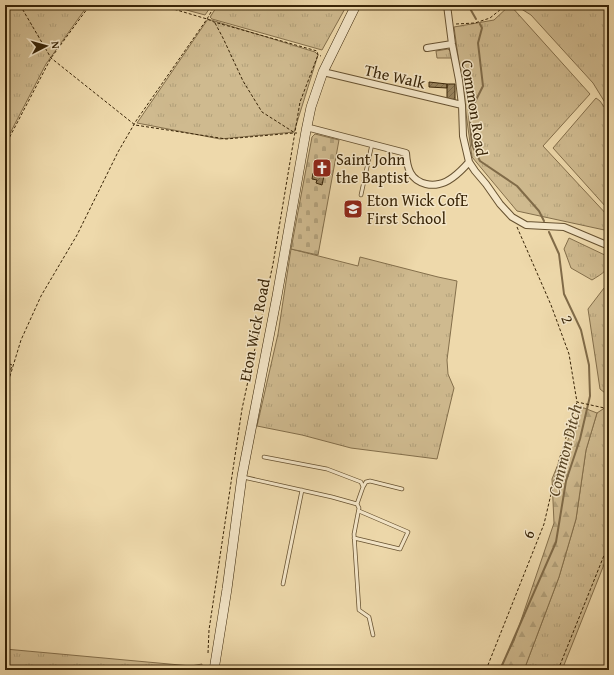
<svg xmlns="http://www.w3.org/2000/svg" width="614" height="675" font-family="'Gentium Book Plus',serif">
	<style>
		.grass { fill: url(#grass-tufts); stroke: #846f4b }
		.forest { fill: url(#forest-firs); stroke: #846f4b }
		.cemetery { fill: url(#cemetery-stones); stroke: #846f4b }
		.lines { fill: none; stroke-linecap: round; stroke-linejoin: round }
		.stream { stroke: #806b48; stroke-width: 2 }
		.building { fill: url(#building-hatch); stroke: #382407 }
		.service-casing { stroke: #665130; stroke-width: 4.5 }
		.minor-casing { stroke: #665130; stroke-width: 8 }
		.secondary-casing { stroke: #382407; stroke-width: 10 }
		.path { stroke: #382407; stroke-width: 1; stroke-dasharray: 3 2; stroke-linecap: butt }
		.service { stroke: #f4e6c8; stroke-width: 3 }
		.minor { stroke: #f4e6c8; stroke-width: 6 }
		.secondary { stroke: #f4e6c8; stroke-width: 9 }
		.labels { text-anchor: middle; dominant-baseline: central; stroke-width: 3; stroke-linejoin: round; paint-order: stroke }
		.street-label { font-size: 16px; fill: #382407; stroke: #f4e6c8 }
		.poi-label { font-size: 16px; fill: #382407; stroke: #f4e6c8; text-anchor: start }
		.water-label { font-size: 17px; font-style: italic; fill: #5c4827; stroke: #f4e6c8 }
	</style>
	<defs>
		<pattern id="grass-tufts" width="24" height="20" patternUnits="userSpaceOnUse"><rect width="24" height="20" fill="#cfba8f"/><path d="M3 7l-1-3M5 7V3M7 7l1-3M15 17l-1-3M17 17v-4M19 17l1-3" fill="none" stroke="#b2a07a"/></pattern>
		<pattern id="forest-firs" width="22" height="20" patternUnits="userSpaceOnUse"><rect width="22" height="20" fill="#cfba8f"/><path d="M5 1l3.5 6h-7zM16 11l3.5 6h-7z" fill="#b2a07a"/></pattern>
		<pattern id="cemetery-stones" width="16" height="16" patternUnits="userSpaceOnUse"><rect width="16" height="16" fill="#cfba8f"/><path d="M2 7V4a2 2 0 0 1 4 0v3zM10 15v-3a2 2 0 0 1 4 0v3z" fill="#b2a07a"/></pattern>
		<pattern id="building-hatch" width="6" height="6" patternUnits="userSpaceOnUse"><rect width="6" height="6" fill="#97825c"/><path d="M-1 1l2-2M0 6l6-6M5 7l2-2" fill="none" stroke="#7c6a4a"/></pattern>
	</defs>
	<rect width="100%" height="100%" fill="#eed9ab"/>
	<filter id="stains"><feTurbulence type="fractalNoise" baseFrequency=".005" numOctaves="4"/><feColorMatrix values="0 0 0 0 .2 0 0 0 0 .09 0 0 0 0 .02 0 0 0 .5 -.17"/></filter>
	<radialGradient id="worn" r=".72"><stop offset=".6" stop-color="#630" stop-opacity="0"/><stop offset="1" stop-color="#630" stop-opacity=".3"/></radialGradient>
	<path class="grass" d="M 5,5 L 88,5 L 46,64 L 5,143 Z
		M 168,5 L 212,5 L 205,15 Z
		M 218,5 L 347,5 L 322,50 L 212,19 L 210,17 Z
		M 510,5 L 590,94 L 543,146 L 609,217 L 609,231 L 517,211 L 472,157 L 454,27 L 494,20 Z
		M 515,5 L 609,5 L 609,109 L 593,83 L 531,15 Z
		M 208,19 L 315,52 L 318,55 L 294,132 L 220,139 L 137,123 Z
		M 448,49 L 451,52 L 452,58 L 437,58 L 436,51 Z
		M 596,98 L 600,101 L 609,114 L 609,208 L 606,207 L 553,148 Z
		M 569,238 L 609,257 C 609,271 603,273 592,280 L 571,268 L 564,249 Z
		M 291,249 L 358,266 L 360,257 L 438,277 L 457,281 L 447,360 L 448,374 L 454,388 L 437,459 L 351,448 L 302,435 L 257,426 L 278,334 Z
		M 609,285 L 609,394 L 605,393 L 600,389 L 588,309 L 604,288 Z
		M 609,405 L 609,552 L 562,670 L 524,670 L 559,577 L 576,519 L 586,450 L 597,413 Z
		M 5,649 L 191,666 L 202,664 L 201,670 L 5,670 Z"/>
	<path class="forest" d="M 581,408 L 584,408 L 597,413 L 586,450 L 576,519 L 559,577 L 524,670 L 499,670 L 514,641 L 554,523 L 552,479 Z"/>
	<path class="cemetery" d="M 315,134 L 339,140 L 318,255 L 291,249 L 312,137 Z"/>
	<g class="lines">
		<path class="stream" d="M 468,5 L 476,19
			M 480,24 L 482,28 L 478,43 L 483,86 L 469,114 L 472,145 L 480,161 L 517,186 L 539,211 L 544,221
			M 500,670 L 556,542 L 566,481 L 580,439 L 590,396 L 589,365 L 581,330 L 564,294 L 559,254 L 549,232"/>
	</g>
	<path class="building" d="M 429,82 L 447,84 L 447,88 L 429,87 Z
		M 447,84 L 455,84 L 455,100 L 447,99 Z
		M 319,161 L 327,162 L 322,185 L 316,183 L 317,180 L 312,179 L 313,173 L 317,174 Z"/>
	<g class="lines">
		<defs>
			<path id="service" d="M 361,195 L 372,144
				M 264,457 L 327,469 L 361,482 L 363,487
				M 243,477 L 332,497 L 357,504 L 359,508 L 354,534 L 359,610 L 369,617 L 373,635
				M 357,504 L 363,487 L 366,482 L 370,481 L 402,489
				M 354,538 L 400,549 L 408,532 L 359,511
				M 283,584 L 302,490"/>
			<path id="minor" d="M 447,5 L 452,44 L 459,80 L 462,105 L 463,136 L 469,162 L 475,171 L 486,184 L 500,204 L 512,217 L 526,225 L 564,227 L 609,246
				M 427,48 L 452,44
				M 323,72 L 462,105
				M 306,127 L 406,153 C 407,168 410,180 426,184 C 430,185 435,185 439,184 C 450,182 462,170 469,162"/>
			<path id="secondary" d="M 214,670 L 227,589 L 242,476 L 277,296 L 306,131 L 311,107 L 323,72 L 356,5"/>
		</defs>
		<use href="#service" class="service-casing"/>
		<use href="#minor" class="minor-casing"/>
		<use href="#secondary" class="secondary-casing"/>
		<path class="path" d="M 20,5 L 51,58 L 135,125 L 226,139 L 294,133
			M 160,5 L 207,19 L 214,22 L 317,51 L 318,55 L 321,56
			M 215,23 L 223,38 L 243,81 L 262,112 L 295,133 L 297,133
			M 456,24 L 475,23 L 490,18 L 506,5
			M 5,146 L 51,58 L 90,5
			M 517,227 L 551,305 L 569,354 L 577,402 L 609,409
			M 5,309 L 7,375
			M 5,362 L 12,365
			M 5,378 L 12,367
			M 5,401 L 10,376 L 21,340 L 41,296 L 77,235 L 118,152 L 136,121 L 207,19 L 215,5
			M 208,653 L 209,630 L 242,409 L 273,264 L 300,102 L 318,55
			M 486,670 L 544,524 L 559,460 L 577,402
			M 558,670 L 609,543"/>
		<use href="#service" class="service"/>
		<use href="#minor" class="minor"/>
		<use href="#secondary" class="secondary"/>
	</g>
	<defs>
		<symbol id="church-square" viewBox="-11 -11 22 22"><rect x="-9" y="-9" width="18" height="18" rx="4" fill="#8f2418" stroke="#f4e6c8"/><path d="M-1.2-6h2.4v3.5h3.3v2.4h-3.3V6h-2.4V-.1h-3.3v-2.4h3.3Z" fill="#fff"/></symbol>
		<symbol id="school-square" viewBox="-11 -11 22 22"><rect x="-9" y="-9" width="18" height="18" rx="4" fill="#8f2418" stroke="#f4e6c8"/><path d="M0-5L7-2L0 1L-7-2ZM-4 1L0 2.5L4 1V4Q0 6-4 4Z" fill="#fff"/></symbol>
	</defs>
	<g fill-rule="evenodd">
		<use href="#church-square" x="311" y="157" width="22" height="22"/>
		<use href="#school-square" x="342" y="198" width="22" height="22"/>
	</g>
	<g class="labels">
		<g class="street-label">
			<text transform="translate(395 76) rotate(13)">The Walk</text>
			<text transform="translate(475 108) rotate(81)">Common Road</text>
			<text transform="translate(568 319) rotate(70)">2</text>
			<text transform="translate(254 330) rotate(-79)">Eton Wick Road</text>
			<text transform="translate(528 534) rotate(-68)">6</text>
		</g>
		<g class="poi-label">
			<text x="336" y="159">Saint John<tspan x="336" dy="18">the Baptist</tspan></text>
			<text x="367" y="200">Eton Wick CofE<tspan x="367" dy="18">First School</tspan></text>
		</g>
		<g class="water-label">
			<text transform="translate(564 450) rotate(-76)">Common Ditch</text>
		</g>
	</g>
	<rect width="614" height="675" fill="none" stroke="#eed9ab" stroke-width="20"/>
	<rect x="6" y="6" width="602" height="663" fill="none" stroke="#382407" stroke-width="2"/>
	<rect x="10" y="10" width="594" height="655" fill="none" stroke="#382407"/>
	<g transform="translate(46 46) rotate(84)" stroke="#f4e6c8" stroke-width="3" paint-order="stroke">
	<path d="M0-3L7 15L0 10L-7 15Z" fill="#382407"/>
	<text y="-6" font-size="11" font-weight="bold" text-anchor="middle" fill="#382407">N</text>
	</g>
	<rect width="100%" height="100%" filter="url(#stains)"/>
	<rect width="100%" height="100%" fill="url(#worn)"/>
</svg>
